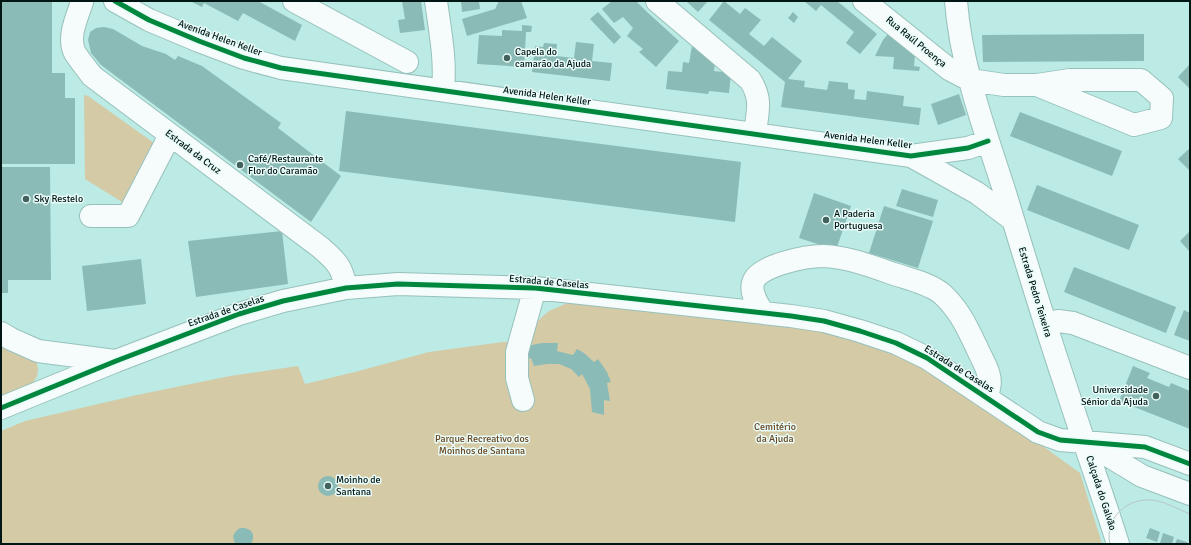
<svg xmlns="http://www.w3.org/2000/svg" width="1191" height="545" font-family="Signika,sans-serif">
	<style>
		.green { fill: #d4caa6 }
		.building { fill: #8bbbb6 }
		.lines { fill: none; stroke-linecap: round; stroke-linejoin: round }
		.minor-casing { stroke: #97c1bc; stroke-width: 24 }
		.minor { stroke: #f5fcfb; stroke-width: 22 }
		.tram { stroke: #bac7c5; stroke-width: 1 }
		.cycleway-casing { stroke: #e9fcf9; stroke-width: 8 }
		.cycleway { stroke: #00873e; stroke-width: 5 }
		.poi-dot { fill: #42605d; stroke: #e9fcf9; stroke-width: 1.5 }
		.labels { text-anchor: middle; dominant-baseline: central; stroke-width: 3; stroke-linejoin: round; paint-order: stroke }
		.street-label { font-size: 10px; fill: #001614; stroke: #e9fcf9 }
		.poi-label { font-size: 10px; fill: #001614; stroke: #e9fcf9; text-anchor: start }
		.park-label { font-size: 10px; fill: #684621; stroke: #e9fcf9 }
	</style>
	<rect width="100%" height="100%" fill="#bceae4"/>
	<path class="green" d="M 84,95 L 88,96 L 154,143 L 122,202 L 85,179 Z
		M 572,301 L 834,327 L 932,366 L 1080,473 L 1102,544 L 1,544 L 1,431 L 25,421 L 137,395 L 230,376 L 298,366 L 305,384 L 355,372 L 429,352 L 503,342 L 507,342 L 510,345 L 536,323 L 542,317 L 549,311 Z
		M 1,345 L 36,359 C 37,363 38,368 38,371 C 37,388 14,392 1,397 Z"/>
	<path class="building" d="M 190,1 L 258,1 L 302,25 L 295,41 L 243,13 L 238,21 L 204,3 L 202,7 Z
		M 402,1 L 421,1 L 425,30 L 400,33 L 398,20 L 405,19 Z
		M 461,1 L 479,1 L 480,9 L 462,12 Z
		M 499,1 L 521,1 L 527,18 L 467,36 L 462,19 L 495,9 Z
		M 612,1 L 636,1 L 647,12 L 679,41 L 656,67 L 639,52 L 643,49 L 627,36 L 633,28 L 623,17 L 614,23 L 602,9 Z
		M 686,1 L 708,1 L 698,12 Z
		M 724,1 L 740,14 L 745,8 L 761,20 L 749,34 L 764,46 L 772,37 L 802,61 L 788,79 L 805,81 L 804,87 L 827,90 L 829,81 L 848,83 L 848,89 L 855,90 L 854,99 L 866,100 L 867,91 L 904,96 L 903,106 L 921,108 L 919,125 L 781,107 L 785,82 L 709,20 Z
		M 804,1 L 837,1 L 877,34 L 860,54 L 846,43 L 854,32 L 821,5 L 816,11 Z
		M 1,2 L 52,2 L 52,73 L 65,73 L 65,98 L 75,98 L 75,164 L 1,164 Z
		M 598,12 L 621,37 L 614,44 L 590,19 Z
		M 793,12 L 798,17 L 794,23 L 788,18 Z
		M 522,25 L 532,26 L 531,32 L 526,32 L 524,67 L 477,64 L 479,35 L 502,36 L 502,30 L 522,31 Z
		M 104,27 L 113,29 L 142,46 L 166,54 L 175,60 L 178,56 L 202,66 L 281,123 L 278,128 L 341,176 L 311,222 L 101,65 L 91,53 L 88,40 L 90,32 L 96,28 Z
		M 889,33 L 915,55 L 914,66 L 920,67 L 919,71 L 893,69 L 894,57 L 875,56 L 883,40 Z
		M 1144,34 L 1144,61 L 983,62 L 982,35 Z
		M 576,42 L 594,44 L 592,61 L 612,63 L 610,81 L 532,72 L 535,46 L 543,47 L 544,43 L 557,44 L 556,56 L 574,58 Z
		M 692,46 L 696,47 L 715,63 L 714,71 L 731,73 L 729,93 L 709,91 L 708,94 L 666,89 L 668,71 L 682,72 L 683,62 L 689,63 Z
		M 1190,64 L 1190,89 L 1178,77 Z
		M 959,94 L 966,115 L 938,125 L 931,104 Z
		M 346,111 L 741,162 L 735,222 L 339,171 Z
		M 1020,112 L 1122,151 L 1112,176 L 1010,136 Z
		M 1190,148 L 1190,171 L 1178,159 Z
		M 2,167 L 50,167 L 51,280 L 8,280 L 8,293 L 1,293 Z
		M 1037,185 L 1139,225 L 1129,250 L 1027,210 Z
		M 902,189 L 938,200 L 933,217 L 896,206 Z
		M 814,193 L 851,206 L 836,250 L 799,238 Z
		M 884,206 L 933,221 L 918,268 L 869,253 Z
		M 282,231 L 288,284 L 196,297 L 188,241 Z
		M 1190,231 L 1190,252 L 1180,241 Z
		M 141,259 L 146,304 L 87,311 L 82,266 Z
		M 1074,267 L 1176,307 L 1166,333 L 1064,292 Z
		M 1184,310 L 1190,313 L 1190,341 L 1174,335 Z
		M 542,343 L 558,343 L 557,351 L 573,355 L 577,349 L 584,353 L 594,362 L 598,359 L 607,372 L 611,382 L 607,383 L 610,401 L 604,400 L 604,415 L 592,412 L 590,389 L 582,374 L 579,377 L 571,369 L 559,364 L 547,364 L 534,366 L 531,358 L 528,359 L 524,358 L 527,346 Z
		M 1133,366 L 1150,373 L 1147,378 L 1169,387 L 1171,383 L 1190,391 L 1190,429 L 1119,401 Z
		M318 486a10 10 0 1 1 20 0a10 10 0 1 1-20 0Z
		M 240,528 L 245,528 L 250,530 L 253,534 L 253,539 L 251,544 L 236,544 L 234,541 L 233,536 L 236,531 Z
		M 1150,528 L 1160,532 L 1157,542 L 1146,538 Z
		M 1163,533 L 1174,537 L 1172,544 L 1163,544 L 1160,543 Z
		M 1177,539 L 1187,542 L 1187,544 L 1175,544 Z"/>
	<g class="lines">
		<defs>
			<path id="minor" d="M 115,1 L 149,20 L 199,41 L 244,58 L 281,68 L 911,156 L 968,148 L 988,141
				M 294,1 L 407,62
				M 436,1 C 440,31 446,60 443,90
				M 657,1 L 750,80 C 763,100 757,112 755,134
				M 864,1 L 949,69 L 970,80 L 1004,85 L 1037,85 L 1134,125 L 1161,118 L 1162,98 L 1141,80 L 1070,80 L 1037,85
				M 956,1 C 961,68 986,133 1006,196 C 1025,259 1044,322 1065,384 C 1082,437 1101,490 1118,544
				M 82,2 C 77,17 67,38 75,53 C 80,61 87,69 92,76 L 320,247 C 336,261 342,266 346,288
				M 911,156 L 977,193 L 1013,220
				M 91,216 L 128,216 L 170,135
				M 763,313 C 758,304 750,294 753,283 C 757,265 808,256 823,256 C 848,257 871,266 894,274 C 909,279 928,283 941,293 C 959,309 967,327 977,348 C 982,360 993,375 989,388 C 989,391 987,394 986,396
				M 1045,323 L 1058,321 L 1073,323 L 1190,368
				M 1,333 L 11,339 L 38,351 L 115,361
				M 523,400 L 517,378 L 517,352 L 535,288
				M 1,408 L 116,361 L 239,314 L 283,301 L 346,288 L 398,284 L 535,288 L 791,316 L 824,321 L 860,331 L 896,343 L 927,358 L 1038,432 L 1060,440 L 1145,447 L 1190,464
				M 1089,444 L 1142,476 L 1190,494"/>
		</defs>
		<use href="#minor" class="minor-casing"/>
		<use href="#minor" class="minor"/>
		<path class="tram" d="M 1110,544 C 1104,520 1125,499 1149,500 C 1163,500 1177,509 1190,514"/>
		<defs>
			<path id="cycleway" d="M 115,1 L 149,20 L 199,41 L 244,58 L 281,68 L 911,156 L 968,148 L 988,141
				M 1,408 L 116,361 L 239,314 L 283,301 L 346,288 L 398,284 L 535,288 L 791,316 L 824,321 L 860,331 L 896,343 L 927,358 L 1038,432 L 1060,440 L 1145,447 L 1190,464"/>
		</defs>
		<use href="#cycleway" class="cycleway-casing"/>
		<use href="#cycleway" class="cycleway"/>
	</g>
	<g class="poi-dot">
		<circle cx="507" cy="58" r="4"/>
		<circle cx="240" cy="165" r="4"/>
		<circle cx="26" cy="199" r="4"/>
		<circle cx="826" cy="220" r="4"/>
		<circle cx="1156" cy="396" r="4"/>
		<circle cx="328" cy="486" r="4"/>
	</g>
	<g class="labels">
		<g class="street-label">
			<text transform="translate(220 38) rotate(20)">Avenida Helen Keller</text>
			<text transform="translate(916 42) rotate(39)">Rua Raúl Proença</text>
			<text transform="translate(547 96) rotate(8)">Avenida Helen Keller</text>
			<text transform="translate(868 140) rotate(7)">Avenida Helen Keller</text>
			<text transform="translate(193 152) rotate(37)">Estrada da Cruz</text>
			<text transform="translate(549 282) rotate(5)">Estrada de Caselas</text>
			<text transform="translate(1035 292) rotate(73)">Estrada Pedro Teixeira</text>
			<text transform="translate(226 311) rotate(-19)">Estrada de Caselas</text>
			<text transform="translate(959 369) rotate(32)">Estrada de Caselas</text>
			<text transform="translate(1101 493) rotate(72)">Calçada do Galvão</text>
		</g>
		<g class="poi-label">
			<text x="515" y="52">Capela do<tspan x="515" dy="12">camarão da Ajuda</tspan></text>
			<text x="248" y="159">Café/Restaurante<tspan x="248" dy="12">Flor do Caramão</tspan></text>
			<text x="34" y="199">Sky Restelo</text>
			<text x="834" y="214">A Paderia<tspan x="834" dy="12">Portuguesa</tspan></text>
			<text x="1148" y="390" text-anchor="end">Universidade<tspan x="1148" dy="12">Sénior da Ajuda</tspan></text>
			<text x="336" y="480">Moinho de<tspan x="336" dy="12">Santana</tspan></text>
		</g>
		<g class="park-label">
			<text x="775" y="427">Cemitério<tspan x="775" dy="12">da Ajuda</tspan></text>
			<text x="482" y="439">Parque Recreativo dos<tspan x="482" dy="12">Moinhos de Santana</tspan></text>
		</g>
	</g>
	<rect width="1191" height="545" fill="none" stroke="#001614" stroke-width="4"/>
</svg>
